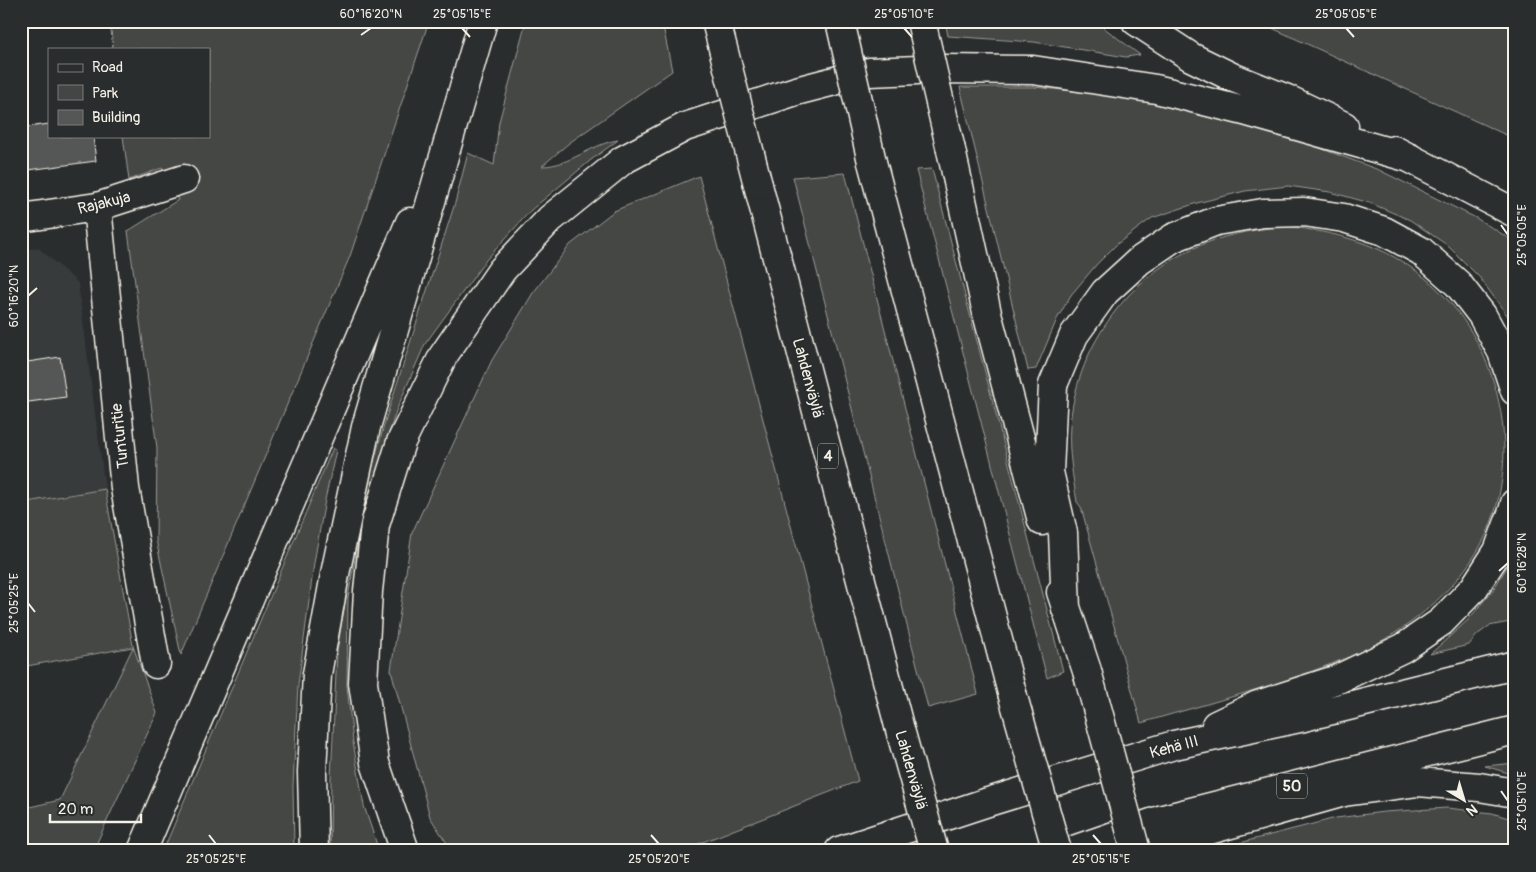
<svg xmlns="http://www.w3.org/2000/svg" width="1536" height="872" font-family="Pangolin,sans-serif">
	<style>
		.built { fill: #373a3a }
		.green { fill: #444645; stroke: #9c9c96 }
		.building { fill: #555756; stroke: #f4f1e8 }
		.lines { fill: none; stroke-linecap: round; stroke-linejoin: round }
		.minor-casing { stroke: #f4f1e8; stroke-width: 31 }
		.highway-casing { stroke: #f4f1e8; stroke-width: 31 }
		.minor { stroke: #2a2d2e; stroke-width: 28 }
		.highway { stroke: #2a2d2e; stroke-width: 28 }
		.highway-bridge-casing { stroke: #f4f1e8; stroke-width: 31; stroke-linecap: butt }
		.highway-bridge { stroke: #2a2d2e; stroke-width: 28 }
		.ticks { fill: none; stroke: #f4f1e8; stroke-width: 2 }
		.labels { text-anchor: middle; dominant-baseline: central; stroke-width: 5; stroke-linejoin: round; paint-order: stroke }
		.shield { fill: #2a2d2e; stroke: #b7b6b0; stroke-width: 1 }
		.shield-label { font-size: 15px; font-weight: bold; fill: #f4f1e8 }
		.street-label { font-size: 16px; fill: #f4f1e8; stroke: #2a2d2e }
		.neatline { fill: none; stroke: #f4f1e8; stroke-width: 2 }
		.ticks-label { font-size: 12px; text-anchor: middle; fill: #f4f1e8 }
	</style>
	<rect width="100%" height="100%" fill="#2a2d2e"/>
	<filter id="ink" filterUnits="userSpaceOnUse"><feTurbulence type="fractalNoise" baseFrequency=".02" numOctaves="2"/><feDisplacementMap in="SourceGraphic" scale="10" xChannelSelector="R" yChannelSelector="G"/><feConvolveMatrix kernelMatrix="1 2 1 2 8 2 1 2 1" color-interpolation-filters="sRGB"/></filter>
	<g filter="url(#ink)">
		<path class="built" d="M 39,248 L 78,283 L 105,489 L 21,503 L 21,250 Z"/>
		<path class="green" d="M 110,21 L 429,21 L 350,256 L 181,655 L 156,540 L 157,448 L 128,231 L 178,200 L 162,168 L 129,180 L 123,136 L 209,136 L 209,49 L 113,49 Z
			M 526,21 L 662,21 L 672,71 L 569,143 L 542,166 C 570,166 591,144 618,140 L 591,160 L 531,210 L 486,260 L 425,344 L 396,411 L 362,519 L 348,598 L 347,686 L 353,742 L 364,806 L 379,851 L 330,851 L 331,778 L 337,652 L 358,520 L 386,418 L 455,203 L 468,153 L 494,165 L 499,122 Z
			M 945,21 L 1095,21 L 1140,55 L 1126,57 L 1034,42 L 948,36 Z
			M 1261,21 L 1515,21 L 1515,139 L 1261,23 Z
			M 960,87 L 1034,87 L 1129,97 L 1298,140 L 1379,170 L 1476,218 L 1515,242 L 1515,337 L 1512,322 L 1480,278 L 1447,245 L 1410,220 L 1370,203 L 1330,192 L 1288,186 L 1245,191 L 1197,203 L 1152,218 L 1117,244 L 1096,265 L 1071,295 L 1057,319 L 1036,369 L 1028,370 Z
			M 932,169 L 1063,671 L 1047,678 L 916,170 Z
			M 845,173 L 978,694 L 928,708 L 793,177 Z
			M 699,176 L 858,781 L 680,851 L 452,851 L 430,817 L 391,670 L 412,533 L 492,360 L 533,293 L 570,245 L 614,211 Z
			M 1284,226 C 1325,231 1365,239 1401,261 C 1488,313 1526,429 1491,523 C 1478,559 1448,593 1419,616 C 1377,650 1325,667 1274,684 C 1230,698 1185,710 1141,723 L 1081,507 L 1077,502 C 1073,477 1068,451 1070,426 C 1076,351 1124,281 1192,249 C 1221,235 1253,230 1284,226 Z
			M 333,448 L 336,450 L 325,500 L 314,563 L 298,685 L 293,786 L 294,851 L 163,851 Z
			M 105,489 L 133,646 L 157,713 L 93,851 L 21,851 L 21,809 L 60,800 L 133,647 L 21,667 L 21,503 Z
			M 1515,554 L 1515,621 L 1489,626 L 1477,635 L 1469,645 L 1430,654 L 1468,620 L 1493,590 Z
			M 1515,763 L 1515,775 L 1485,766 Z
			M 1447,808 L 1492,813 L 1515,820 L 1515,851 L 1218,851 L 1224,847 L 1336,818 L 1384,812 Z"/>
		<path class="building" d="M 49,124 L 49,136 L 93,136 L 96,161 L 21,171 L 21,128 Z
			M 60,357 L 66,397 L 21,403 L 21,363 Z"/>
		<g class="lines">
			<defs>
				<path id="minor" d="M 97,207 L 125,488 L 156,664
					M 21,218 L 97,207 L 184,179"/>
				<path id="highway" d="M 1136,21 L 1191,57 L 1234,78 L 1287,99 L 1344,126
					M 951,150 L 987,313 L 1042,521
					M 1394,150 L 1515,213
					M 872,162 L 1012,693
					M 758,185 L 899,726
					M 1061,592 L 1087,671
					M 1066,609 L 1063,533 L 1049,472 L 1053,385 L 1074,335 L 1105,292 L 1139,261 L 1173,238 L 1216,221 L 1263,213 L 1304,212 L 1344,218 L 1384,231 L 1421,251 L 1458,284 L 1482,315 L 1502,352 L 1515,391
					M 1216,725 L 1258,705 L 1338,679 L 1403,648 L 1441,622 L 1474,588 L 1498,551 L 1513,511 L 1515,503
					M 142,851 L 410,222
					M 314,851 L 312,772 L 317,674 L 336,569 L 366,427 L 483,21
					M 405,851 L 375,763 L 363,683 L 368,591 L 375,525 L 401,442 L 443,356 L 502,270 L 550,219 L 623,160 L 685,127 L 796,91 L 869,72 L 943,69 L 1033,70 L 1156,89 L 1248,112 L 1410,158
					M 839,851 L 988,802 L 1174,745 L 1304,717 L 1515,665
					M 1071,851 L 1163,819 L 1515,730
					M 1111,851 L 1170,841 L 1344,792 L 1418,782 L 1479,787 L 1515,793"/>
			</defs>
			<use href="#minor" class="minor-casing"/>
			<use href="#highway" class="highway-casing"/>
			<use href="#minor" class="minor"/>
			<use href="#highway" class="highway"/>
			<defs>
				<path id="highway-bridge" d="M 716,21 L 758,185
					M 840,21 L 872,162
					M 921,21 L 951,150
					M 1087,671 L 1136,851
					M 1012,693 L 1057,851
					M 899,726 L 934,851"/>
			</defs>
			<use href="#highway-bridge" class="highway-bridge-casing"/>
			<use href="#highway-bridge" class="highway-bridge"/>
		</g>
	</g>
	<path class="ticks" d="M 462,28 L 470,37M 904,28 L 912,37M 1346,28 L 1354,37M 361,35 L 371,28M 1501,225 L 1508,235M 28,296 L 37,288M 1499,571 L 1508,563M 28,603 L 35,612M 1501,791 L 1508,801M 209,835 L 216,844M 651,835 L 659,844M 1093,835 L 1101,844"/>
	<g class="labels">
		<g class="shield">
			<rect x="818" y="443.5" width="20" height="25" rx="4"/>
			<rect x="1277" y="773.5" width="30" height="25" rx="4"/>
		</g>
		<g class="shield-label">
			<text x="828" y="456">4</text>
			<text x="1292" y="786">50</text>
		</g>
		<g class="street-label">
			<text transform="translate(104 203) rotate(-14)">Rajakuja</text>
			<text transform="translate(808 378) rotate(75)">Lahdenväylä</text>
			<text transform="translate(120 436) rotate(-96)">Tunturitie</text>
			<text transform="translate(1174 747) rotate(-15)">Kehä III</text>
			<text transform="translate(911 770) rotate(74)">Lahdenväylä</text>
		</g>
	</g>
	<rect width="1536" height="872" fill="none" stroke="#2a2d2e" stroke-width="55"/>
	<rect x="48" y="48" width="162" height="90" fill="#2a2d2e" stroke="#7b7b78"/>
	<rect x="58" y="64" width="25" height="8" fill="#2a2d2e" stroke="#7b7b78"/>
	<text x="92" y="72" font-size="15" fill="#f4f1e8">Road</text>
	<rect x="58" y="85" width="25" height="15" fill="#444645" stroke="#7b7b78"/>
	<text x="92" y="98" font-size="15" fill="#f4f1e8">Park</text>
	<rect x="58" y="110" width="25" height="15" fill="#555756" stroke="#7b7b78"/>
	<text x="92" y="122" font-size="15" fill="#f4f1e8">Building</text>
	<g transform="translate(1464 800) rotate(142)" stroke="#2a2d2e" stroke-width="4" paint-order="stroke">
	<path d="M0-4L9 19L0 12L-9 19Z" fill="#f4f1e8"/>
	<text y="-8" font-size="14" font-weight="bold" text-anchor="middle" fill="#f4f1e8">N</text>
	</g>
	<path d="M50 814v8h91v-8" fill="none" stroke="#f4f1e8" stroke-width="2.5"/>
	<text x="58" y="814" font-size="15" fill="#f4f1e8" stroke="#2a2d2e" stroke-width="4" paint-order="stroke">20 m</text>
	<rect x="28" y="28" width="1480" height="816" class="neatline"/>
	<g class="ticks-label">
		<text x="371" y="18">60°16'20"N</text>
		<text x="462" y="18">25°05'15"E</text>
		<text x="904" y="18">25°05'10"E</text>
		<text x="1346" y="18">25°05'05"E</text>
		<text transform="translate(1522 235) rotate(-90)" y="4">25°05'05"E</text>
		<text transform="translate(14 296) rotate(-90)" y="4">60°16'20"N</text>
		<text transform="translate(1522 563) rotate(-90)" y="4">60°16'28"N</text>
		<text transform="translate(14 603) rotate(-90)" y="4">25°05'25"E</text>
		<text transform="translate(1522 801) rotate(-90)" y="4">25°05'10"E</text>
		<text x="216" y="863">25°05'25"E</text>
		<text x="659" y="863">25°05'20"E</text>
		<text x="1101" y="863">25°05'15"E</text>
	</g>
</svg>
